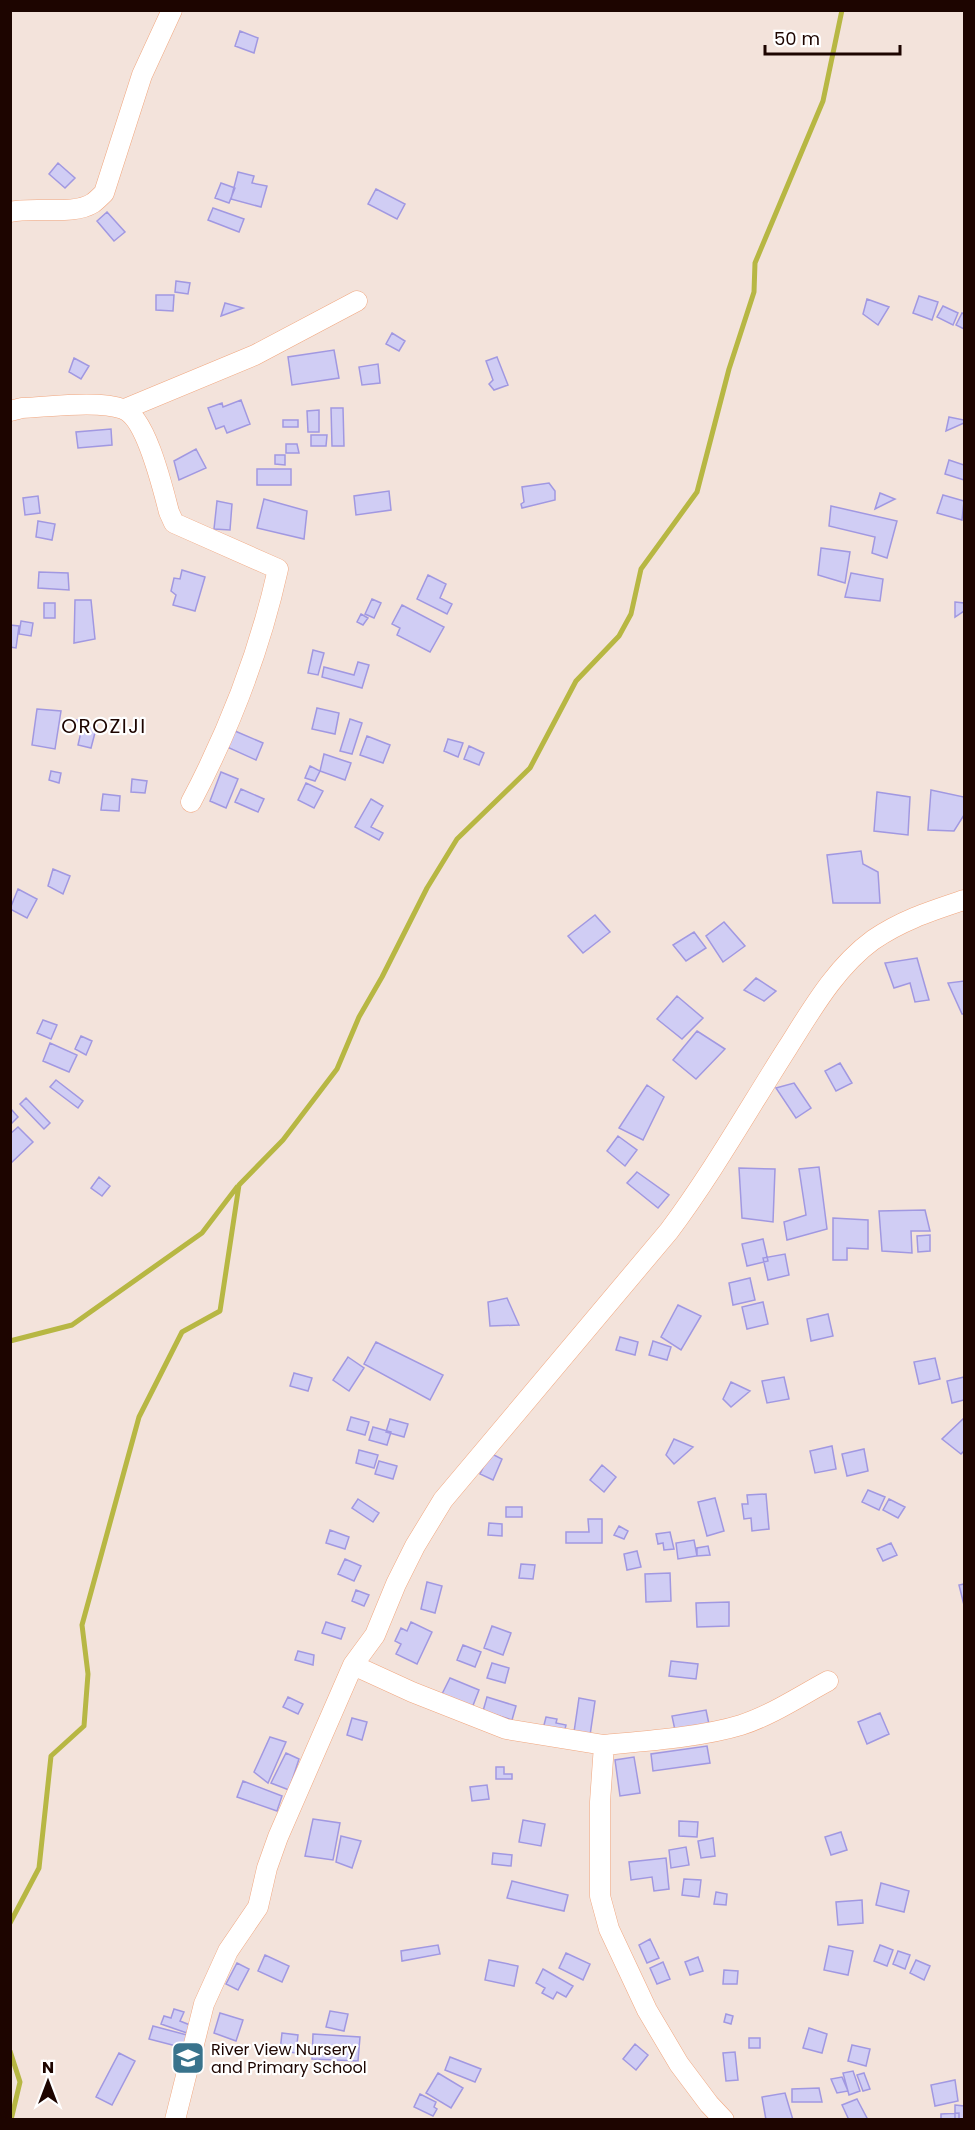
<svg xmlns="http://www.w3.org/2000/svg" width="975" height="2130" font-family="Poppins,sans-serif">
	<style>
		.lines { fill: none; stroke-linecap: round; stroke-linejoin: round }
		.stream { stroke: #b7b743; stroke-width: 5 }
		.building { fill: #d0cdf4; stroke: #a198e1; stroke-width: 1.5 }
		.minor-casing { stroke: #f1a67e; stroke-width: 21 }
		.minor { stroke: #fff; stroke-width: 20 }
		.labels { text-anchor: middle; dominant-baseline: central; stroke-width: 4.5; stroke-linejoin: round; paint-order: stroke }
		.poi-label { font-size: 16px; fill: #1d0500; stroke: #fff; text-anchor: start }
		.quarter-label { font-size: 20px; letter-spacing: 1.5px; fill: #1d0500; stroke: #fff }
	</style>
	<rect width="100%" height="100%" fill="#f3e3db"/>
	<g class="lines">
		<path class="stream" d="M 10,1341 L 72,1325 L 202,1233 L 237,1187
			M 10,1923 L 39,1868 L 51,1756 L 84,1726 L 88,1674 L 82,1625 L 139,1417 L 182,1332 L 220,1311 L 239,1185 L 283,1140 L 337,1069 L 359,1017 L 382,977 L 427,888 L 457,839 L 530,768 L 576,681 L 619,636 L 631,614 L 641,569 L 697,492 L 729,369 L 754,292 L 755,263 L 823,101 L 842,10
			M 10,2051 L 20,2082 L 11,2120"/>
	</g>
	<path class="building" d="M 240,31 L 258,38 L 254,53 L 235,46 Z
		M 58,163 L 75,178 L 65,188 L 49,174 Z
		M 238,172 L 254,176 L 252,183 L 267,186 L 261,207 L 231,199 Z
		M 221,183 L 235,188 L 229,203 L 215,198 Z
		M 376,189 L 405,204 L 397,219 L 368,204 Z
		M 213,208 L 244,219 L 239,232 L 208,220 Z
		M 107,212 L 125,232 L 114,241 L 97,221 Z
		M 176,281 L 190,283 L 188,294 L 175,292 Z
		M 156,295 L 174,295 L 173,311 L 156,310 Z
		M 919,296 L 938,302 L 932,320 L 913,313 Z
		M 867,299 L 889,307 L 878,325 L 863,314 Z
		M 225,303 L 243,308 L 221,316 Z
		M 943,306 L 958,313 L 953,325 L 937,317 Z
		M 962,313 L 964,314 L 964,329 L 956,325 Z
		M 392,333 L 405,341 L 399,351 L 386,344 Z
		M 334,350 L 339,378 L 292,385 L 288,357 Z
		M 497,357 L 508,385 L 494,390 L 489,384 L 493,380 L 486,361 Z
		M 74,358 L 89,366 L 81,379 L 69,372 Z
		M 378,364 L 380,383 L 362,385 L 359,367 Z
		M 241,400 L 250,424 L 227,433 L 224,426 L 216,429 L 208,408 L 222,403 L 223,407 Z
		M 331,408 L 343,408 L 344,446 L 332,446 Z
		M 319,410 L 319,432 L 308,432 L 307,411 Z
		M 949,417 L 964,420 L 964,423 L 946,431 Z
		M 283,420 L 298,420 L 298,427 L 283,427 Z
		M 111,429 L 112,445 L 78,448 L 76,432 Z
		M 311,435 L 327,435 L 326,446 L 311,446 Z
		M 286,444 L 297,444 L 299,453 L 286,453 Z
		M 196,449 L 206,468 L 179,480 L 174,461 Z
		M 275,455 L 285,455 L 285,465 L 275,464 Z
		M 949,460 L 964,465 L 964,480 L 945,474 Z
		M 257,469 L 291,469 L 291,485 L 257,485 Z
		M 549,483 L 555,491 L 555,500 L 522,508 L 521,504 L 524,502 L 522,487 Z
		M 389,491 L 391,510 L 356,515 L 354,496 Z
		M 880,493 L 895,499 L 875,509 Z
		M 943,495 L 964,501 L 962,520 L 937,513 Z
		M 38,496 L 40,513 L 25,515 L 23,498 Z
		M 264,499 L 307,511 L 304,539 L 257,528 Z
		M 217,501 L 232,504 L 230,530 L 214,529 Z
		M 831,506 L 897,521 L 887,558 L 872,553 L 875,537 L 829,526 Z
		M 38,521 L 55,524 L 52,540 L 36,537 Z
		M 821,548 L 850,552 L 845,583 L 818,575 Z
		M 182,570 L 205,577 L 195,611 L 173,605 L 176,595 L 171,591 L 174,578 L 180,579 Z
		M 39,572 L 68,573 L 69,590 L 38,588 Z
		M 851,573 L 883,579 L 880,601 L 845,597 Z
		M 428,575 L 446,584 L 440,598 L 452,604 L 447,614 L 417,599 Z
		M 372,599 L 381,603 L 374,618 L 365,614 Z
		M 75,600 L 91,600 L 95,639 L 74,643 Z
		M 955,602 L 964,603 L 964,611 L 955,617 Z
		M 44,603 L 55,603 L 55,618 L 44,618 Z
		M 402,605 L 444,627 L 430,652 L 397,635 L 400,628 L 392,624 Z
		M 361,614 L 368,618 L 363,625 L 357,622 Z
		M 21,621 L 33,623 L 31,636 L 19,634 Z
		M 10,625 L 19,626 L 16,648 L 10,647 Z
		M 313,650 L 324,653 L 318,675 L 308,673 Z
		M 358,662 L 369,665 L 362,688 L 322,677 L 324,667 L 354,675 Z
		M 317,708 L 339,713 L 335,734 L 312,729 Z
		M 37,709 L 61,711 L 55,749 L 32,745 Z
		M 350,719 L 362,723 L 352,754 L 340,751 Z
		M 77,720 L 97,725 L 91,748 L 78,745 L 81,732 Z
		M 235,731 L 263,743 L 256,760 L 227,747 Z
		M 367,736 L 390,745 L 383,763 L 360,755 Z
		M 448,739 L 463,743 L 458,757 L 444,751 Z
		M 469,746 L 484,753 L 479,765 L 464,759 Z
		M 324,754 L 351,763 L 345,780 L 320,771 Z
		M 310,766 L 320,771 L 315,781 L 305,778 Z
		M 51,771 L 61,773 L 59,783 L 49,780 Z
		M 221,772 L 238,779 L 226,808 L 210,801 Z
		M 132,779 L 147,781 L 145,793 L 131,792 Z
		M 306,783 L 323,791 L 314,808 L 298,800 Z
		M 241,789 L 264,799 L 258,812 L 235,802 Z
		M 931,790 L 964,797 L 964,815 L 954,831 L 928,830 Z
		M 877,792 L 910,797 L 908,835 L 874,831 Z
		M 103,794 L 120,796 L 119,811 L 101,810 Z
		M 371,799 L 383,806 L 371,827 L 383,833 L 379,840 L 355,827 Z
		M 861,851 L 863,864 L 878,872 L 880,903 L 833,903 L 827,855 Z
		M 53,869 L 70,876 L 63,894 L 48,886 Z
		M 18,889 L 37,899 L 27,918 L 10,909 Z
		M 595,915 L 610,932 L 583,953 L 568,936 Z
		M 724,922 L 745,946 L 723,962 L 706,936 Z
		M 694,932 L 706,948 L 686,961 L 673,945 Z
		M 917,958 L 929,1000 L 915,1002 L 910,983 L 894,988 L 885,963 Z
		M 756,978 L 776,991 L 764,1001 L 744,990 Z
		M 964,981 L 964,1014 L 962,1014 L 948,983 Z
		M 677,996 L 703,1018 L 682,1039 L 657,1019 Z
		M 43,1020 L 57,1025 L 51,1039 L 37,1033 Z
		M 697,1031 L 725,1049 L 696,1079 L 673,1060 Z
		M 81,1036 L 92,1041 L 86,1055 L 75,1049 Z
		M 50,1043 L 77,1055 L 69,1072 L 43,1061 Z
		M 840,1063 L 852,1083 L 836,1091 L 825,1071 Z
		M 56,1080 L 83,1101 L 78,1108 L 50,1087 Z
		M 794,1083 L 811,1108 L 796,1118 L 776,1088 Z
		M 647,1085 L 664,1097 L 643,1140 L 619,1128 Z
		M 26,1098 L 50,1123 L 44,1129 L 20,1104 Z
		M 11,1109 L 18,1117 L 10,1125 L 10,1110 Z
		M 18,1127 L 33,1142 L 10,1164 L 10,1134 Z
		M 618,1136 L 637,1150 L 625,1166 L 607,1151 Z
		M 819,1167 L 827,1229 L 787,1240 L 784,1222 L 806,1215 L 799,1169 Z
		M 739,1168 L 775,1169 L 773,1222 L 742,1218 Z
		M 637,1172 L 669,1195 L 658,1208 L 627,1183 Z
		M 99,1177 L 110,1186 L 102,1196 L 91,1188 Z
		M 925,1210 L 930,1231 L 911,1231 L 912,1253 L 882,1251 L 879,1211 Z
		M 833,1218 L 868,1220 L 868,1249 L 847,1248 L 847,1260 L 833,1260 Z
		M 930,1235 L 930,1251 L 918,1252 L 917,1236 Z
		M 763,1239 L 768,1261 L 747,1266 L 742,1244 Z
		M 785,1254 L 789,1275 L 768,1280 L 763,1258 Z
		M 750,1278 L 755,1300 L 733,1305 L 729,1283 Z
		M 507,1298 L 519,1325 L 490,1326 L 488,1302 Z
		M 763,1302 L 768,1324 L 747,1329 L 742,1307 Z
		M 678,1305 L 701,1316 L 681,1350 L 661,1337 Z
		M 828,1314 L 833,1336 L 811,1341 L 807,1319 Z
		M 620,1337 L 638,1342 L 635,1355 L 616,1350 Z
		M 653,1341 L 671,1347 L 667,1360 L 649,1355 Z
		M 376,1342 L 443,1375 L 430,1400 L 364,1364 Z
		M 348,1357 L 364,1368 L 349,1391 L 333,1380 Z
		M 935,1358 L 940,1379 L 919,1384 L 914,1362 Z
		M 294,1373 L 312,1378 L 308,1391 L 290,1386 Z
		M 784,1377 L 789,1399 L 767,1403 L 762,1381 Z
		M 964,1377 L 964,1400 L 952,1403 L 947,1381 Z
		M 731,1382 L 750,1391 L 731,1407 L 723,1399 Z
		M 351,1417 L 369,1422 L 365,1435 L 347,1430 Z
		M 964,1418 L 964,1451 L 961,1454 L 942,1439 Z
		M 390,1419 L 408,1424 L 404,1437 L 386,1432 Z
		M 373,1427 L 391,1432 L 387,1445 L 369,1440 Z
		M 674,1439 L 693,1447 L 674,1464 L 666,1455 Z
		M 832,1446 L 836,1469 L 815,1473 L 810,1451 Z
		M 864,1449 L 868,1471 L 847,1476 L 842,1454 Z
		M 359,1450 L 378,1455 L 374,1468 L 356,1463 Z
		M 490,1453 L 502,1459 L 493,1480 L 480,1474 Z
		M 379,1461 L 397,1466 L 393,1479 L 375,1474 Z
		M 602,1465 L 616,1477 L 604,1492 L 590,1480 Z
		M 868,1490 L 885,1497 L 879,1510 L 862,1502 Z
		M 766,1494 L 769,1529 L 752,1531 L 751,1518 L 744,1519 L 742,1504 L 748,1504 L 747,1495 Z
		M 715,1498 L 724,1531 L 707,1536 L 698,1502 Z
		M 358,1499 L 379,1513 L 373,1522 L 352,1508 Z
		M 889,1499 L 905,1507 L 898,1518 L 883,1510 Z
		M 506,1507 L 522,1507 L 522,1517 L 506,1517 Z
		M 588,1519 L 602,1519 L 602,1543 L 566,1543 L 566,1532 L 589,1532 Z
		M 489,1523 L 502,1524 L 502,1536 L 488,1535 Z
		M 619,1526 L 628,1531 L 624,1539 L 614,1535 Z
		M 330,1530 L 349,1537 L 345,1549 L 326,1543 Z
		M 670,1532 L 674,1549 L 664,1550 L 663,1543 L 658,1544 L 656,1534 Z
		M 694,1540 L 697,1556 L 678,1559 L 676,1543 Z
		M 891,1543 L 897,1555 L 883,1561 L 877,1549 Z
		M 708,1546 L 710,1555 L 697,1556 L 697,1548 Z
		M 637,1551 L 641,1567 L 627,1570 L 624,1554 Z
		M 345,1559 L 361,1566 L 354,1581 L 338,1574 Z
		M 521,1564 L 535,1565 L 533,1579 L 519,1578 Z
		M 670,1573 L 671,1601 L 646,1602 L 645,1574 Z
		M 427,1582 L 442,1586 L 435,1613 L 421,1609 Z
		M 964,1584 L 964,1605 L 959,1585 Z
		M 356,1590 L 369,1595 L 364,1606 L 352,1601 Z
		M 729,1602 L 729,1626 L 697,1627 L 696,1603 Z
		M 326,1622 L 345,1628 L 341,1639 L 322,1633 Z
		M 411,1622 L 432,1632 L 417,1664 L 396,1654 L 401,1644 L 395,1641 L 401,1628 L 407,1631 Z
		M 492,1626 L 511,1633 L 503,1655 L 484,1648 Z
		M 463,1645 L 481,1652 L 475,1667 L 457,1660 Z
		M 298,1651 L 314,1655 L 313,1665 L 295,1660 Z
		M 671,1661 L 698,1664 L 696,1679 L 669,1676 Z
		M 492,1663 L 509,1668 L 505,1683 L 487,1678 Z
		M 450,1678 L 479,1690 L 472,1708 L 441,1696 Z
		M 288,1697 L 303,1704 L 298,1714 L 283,1707 Z
		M 487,1697 L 516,1706 L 512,1720 L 483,1711 Z
		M 579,1698 L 595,1701 L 589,1742 L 573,1739 Z
		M 706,1710 L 710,1729 L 676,1735 L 672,1716 Z
		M 880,1713 L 889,1734 L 867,1744 L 858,1722 Z
		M 546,1717 L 557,1719 L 556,1723 L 566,1725 L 563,1737 L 542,1733 Z
		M 352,1718 L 367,1722 L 362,1740 L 347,1735 Z
		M 270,1737 L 286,1742 L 268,1783 L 254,1772 Z
		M 707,1746 L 710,1763 L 653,1771 L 651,1754 Z
		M 286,1753 L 299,1759 L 289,1790 L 271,1783 Z
		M 634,1757 L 640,1793 L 620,1796 L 615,1760 Z
		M 496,1767 L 504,1767 L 504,1774 L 512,1774 L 512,1779 L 496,1779 Z
		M 243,1781 L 282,1796 L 277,1811 L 237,1797 Z
		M 487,1785 L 489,1799 L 472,1801 L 470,1787 Z
		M 313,1819 L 340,1823 L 333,1860 L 305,1856 Z
		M 523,1820 L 545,1824 L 541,1846 L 519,1842 Z
		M 679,1821 L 698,1822 L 697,1837 L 679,1836 Z
		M 841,1832 L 847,1850 L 831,1855 L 825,1837 Z
		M 341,1836 L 361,1841 L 352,1868 L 336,1862 Z
		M 713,1838 L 715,1856 L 701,1858 L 698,1841 Z
		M 686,1847 L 689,1865 L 671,1868 L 669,1850 Z
		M 493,1853 L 512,1855 L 511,1866 L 492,1864 Z
		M 666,1858 L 669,1889 L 654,1891 L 652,1877 L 631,1880 L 629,1862 Z
		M 684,1879 L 701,1880 L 699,1897 L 682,1895 Z
		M 512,1881 L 568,1895 L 564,1911 L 507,1898 Z
		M 881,1883 L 909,1891 L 904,1912 L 876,1905 Z
		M 716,1892 L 727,1894 L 726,1905 L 714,1904 Z
		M 862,1900 L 863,1923 L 838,1925 L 836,1902 Z
		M 650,1939 L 659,1958 L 647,1963 L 639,1945 Z
		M 438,1945 L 440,1954 L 402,1961 L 401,1951 Z
		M 880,1945 L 893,1950 L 887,1966 L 874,1961 Z
		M 829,1946 L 853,1951 L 848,1975 L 824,1970 Z
		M 898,1951 L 910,1955 L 905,1969 L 893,1964 Z
		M 566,1953 L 590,1964 L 583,1980 L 559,1968 Z
		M 265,1955 L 289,1966 L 282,1982 L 258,1971 Z
		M 698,1957 L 703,1971 L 690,1975 L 685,1962 Z
		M 489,1960 L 518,1966 L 514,1986 L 485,1980 Z
		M 916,1960 L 930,1966 L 924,1980 L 910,1973 Z
		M 663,1962 L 670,1979 L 657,1984 L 650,1968 Z
		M 237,1963 L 249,1969 L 238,1990 L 226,1984 Z
		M 543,1969 L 573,1986 L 566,1997 L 557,1992 L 553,1999 L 542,1993 L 545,1988 L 536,1983 Z
		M 724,1970 L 738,1971 L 737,1984 L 723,1984 Z
		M 174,2009 L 184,2012 L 180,2021 L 190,2025 L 187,2033 L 161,2024 L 164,2016 L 171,2018 Z
		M 330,2011 L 348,2014 L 344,2031 L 326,2027 Z
		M 220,2013 L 243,2020 L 236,2041 L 214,2033 Z
		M 726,2014 L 733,2016 L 731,2024 L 724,2022 Z
		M 153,2026 L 187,2035 L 184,2048 L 149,2039 Z
		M 809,2028 L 827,2034 L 822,2053 L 803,2048 Z
		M 282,2033 L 298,2035 L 296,2053 L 280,2051 Z
		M 313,2034 L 360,2037 L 358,2061 L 312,2059 Z
		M 749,2038 L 760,2038 L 760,2048 L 749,2048 Z
		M 635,2044 L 648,2055 L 636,2070 L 623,2059 Z
		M 852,2045 L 870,2049 L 866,2066 L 848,2061 Z
		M 735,2052 L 738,2080 L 726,2081 L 723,2053 Z
		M 119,2053 L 135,2061 L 112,2105 L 96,2097 Z
		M 450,2057 L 481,2069 L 475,2082 L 445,2070 Z
		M 853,2071 L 860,2091 L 849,2095 L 843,2073 Z
		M 438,2073 L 463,2088 L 451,2108 L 426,2093 Z
		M 864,2073 L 870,2089 L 863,2091 L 857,2075 Z
		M 842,2077 L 848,2091 L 837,2093 L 831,2079 Z
		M 955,2080 L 958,2101 L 935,2106 L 931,2085 Z
		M 819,2088 L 822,2102 L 792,2102 L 792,2089 Z
		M 785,2093 L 793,2120 L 766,2120 L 762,2097 Z
		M 420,2094 L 436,2102 L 434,2107 L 437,2109 L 433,2116 L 414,2107 Z
		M 857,2099 L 868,2120 L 849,2120 L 842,2105 Z
		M 955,2105 L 964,2106 L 964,2120 L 955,2120 Z
		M 959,2113 L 959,2120 L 941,2120 L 941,2114 Z"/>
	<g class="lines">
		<defs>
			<path id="minor" d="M 10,212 C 34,206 73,216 93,203 C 97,200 101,196 104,193 L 142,75 L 172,10
				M 125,409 L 255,355 L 357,301
				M 10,411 L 22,408 C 48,407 99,400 123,409 C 146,417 163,489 169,512 L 174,523 L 278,569 C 260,650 230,728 191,802
				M 353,1665 L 412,1692 L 506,1729 L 604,1745 L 600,1802 L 600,1896 L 609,1929 L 647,2010 L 679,2064 L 709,2104 L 724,2120
				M 604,1745 C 646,1741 702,1737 741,1725 C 772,1715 800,1696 828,1681
				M 175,2120 L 204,2004 L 228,1951 L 258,1907 L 267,1868 L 278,1837 L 353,1665 L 375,1635 L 396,1584 L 415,1546 L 443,1500 L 669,1231 C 713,1172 749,1108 788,1047 C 812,1009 836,967 873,940 C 902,920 931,911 964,900"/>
		</defs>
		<use href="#minor" class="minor-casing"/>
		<use href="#minor" class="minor"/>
	</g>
	<defs>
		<symbol id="school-square" viewBox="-11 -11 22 22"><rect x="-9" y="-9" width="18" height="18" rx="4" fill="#39738c" stroke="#fff"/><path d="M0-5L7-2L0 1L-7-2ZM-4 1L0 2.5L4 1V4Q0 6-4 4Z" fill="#fff"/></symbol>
	</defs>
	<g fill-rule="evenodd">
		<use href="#school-square" x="169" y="2039" width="38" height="38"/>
	</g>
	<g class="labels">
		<g class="poi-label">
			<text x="211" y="2049">River View Nursery<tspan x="211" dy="18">and Primary School</tspan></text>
		</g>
		<g class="quarter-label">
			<text x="104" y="726">OROZIJI</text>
		</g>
	</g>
	<rect width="975" height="2130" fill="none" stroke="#1d0500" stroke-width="24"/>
	<g transform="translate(48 2082)" stroke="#ffffff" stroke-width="4.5" paint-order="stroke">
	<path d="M0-4.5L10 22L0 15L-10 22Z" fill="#1d0500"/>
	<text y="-9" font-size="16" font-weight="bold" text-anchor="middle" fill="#1d0500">N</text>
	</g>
	<path d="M765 45v9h135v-9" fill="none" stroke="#1d0500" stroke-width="3"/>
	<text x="774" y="45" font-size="18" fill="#1d0500" stroke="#ffffff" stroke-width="4.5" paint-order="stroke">50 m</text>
</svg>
